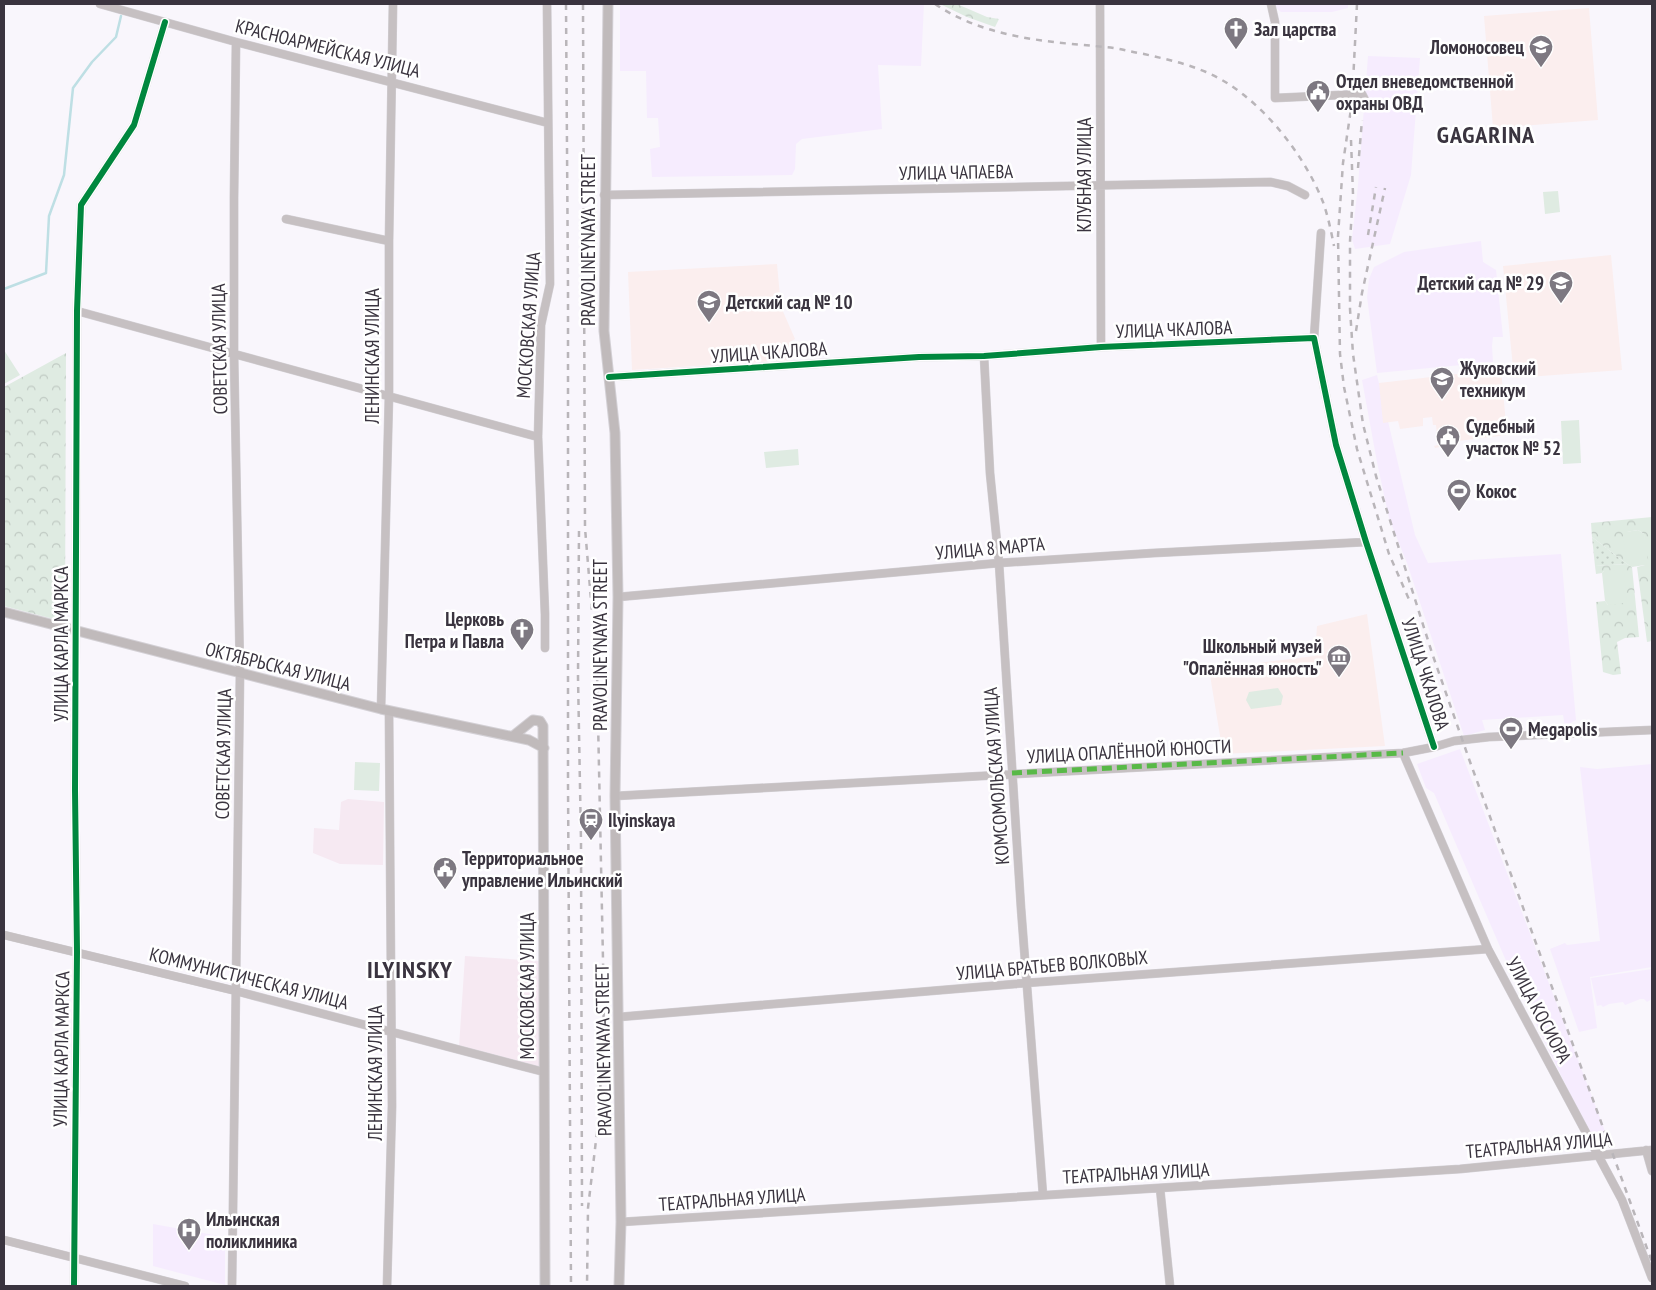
<svg xmlns="http://www.w3.org/2000/svg" width="1656" height="1290" font-family="'PT Sans Narrow',sans-serif">
	<style>
		.commercial { fill: #f6e9f2 }
		.built { fill: #f6ecfe }
		.education { fill: #fbeeee }
		.grass { fill: url(#grass-dots) }
		.forest { fill: url(#forest-crowns) }
		.park { fill: #dfebe2 }
		.lines { fill: none; stroke-linecap: round; stroke-linejoin: round }
		.stream { stroke: #bedfe4; stroke-width: 2.5 }
		.minor-casing { stroke: #d3d0d5; stroke-width: 9 }
		.major-casing { stroke: #d3d0d5; stroke-width: 11 }
		.minor { stroke: #c6c0c2; stroke-width: 8 }
		.major { stroke: #c0babb; stroke-width: 9 }
		.rail { stroke: #b9b5b9; stroke-width: 2.5; stroke-dasharray: 6 6; stroke-linecap: butt }
		.quiet { stroke: #58b947; stroke-width: 5; stroke-dasharray: 10 5; stroke-linecap: butt }
		.cycleway-casing { stroke: #fff; stroke-width: 9 }
		.cycleway { stroke: #00873e; stroke-width: 6 }
		.labels { text-anchor: middle; dominant-baseline: central; stroke-width: 5; stroke-linejoin: round; paint-order: stroke }
		.poi-label { font-size: 19px; font-weight: bold; fill: #3a343f; stroke: #fff; text-anchor: start }
		.street-label { font-size: 19px; fill: #3a343f; stroke: #fff }
		.district-label { font-size: 24px; font-weight: bold; letter-spacing: 1px; fill: #3a343f; stroke: #fff }
	</style>
	<defs>
		<pattern id="grass-dots" width="8" height="8" patternUnits="userSpaceOnUse" patternTransform="scale(1.25)"><rect width="8" height="8" fill="#dfebe2"/><path d="M2 2h.1M6 6h.1" fill="none" stroke="#c0cac3" stroke-width="1.8" stroke-linecap="round"/></pattern>
		<pattern id="forest-crowns" width="20" height="18" patternUnits="userSpaceOnUse" patternTransform="scale(1.25)"><rect width="20" height="18" fill="#dfebe2"/><path d="M2 6a3 3 0 1 1 6 0M12 15a3 3 0 1 1 6 0" fill="none" stroke="#c0cac3"/></pattern>
	</defs>
	<rect width="100%" height="100%" fill="#f9f6fc"/>
	<path class="commercial" d="M 348,799 L 384,802 L 383,865 L 340,864 L 313,853 L 314,828 L 339,830 L 341,802 Z
		M 465,956 L 539,961 L 539,1068 L 459,1047 Z"/>
	<path class="built" d="M 620,4 L 924,4 L 921,66 L 878,65 L 882,129 L 802,139 L 796,144 L 795,169 L 792,175 L 652,177 L 650,149 L 660,147 L 658,118 L 647,118 L 646,71 L 620,71 Z
		M 1275,4 L 1348,4 L 1348,8 L 1332,12 L 1281,12 L 1274,6 Z
		M 1368,56 L 1420,58 L 1411,175 L 1390,244 L 1355,249 L 1352,239 L 1358,185 Z
		M 1481,241 L 1483,262 L 1496,270 L 1503,337 L 1493,337 L 1492,346 L 1493,362 L 1377,373 L 1367,297 L 1369,279 L 1374,267 L 1404,252 Z
		M 1377,375 L 1415,535 L 1428,563 L 1561,554 L 1576,720 L 1565,726 L 1563,715 L 1482,720 L 1485,730 L 1464,736 L 1407,563 L 1389,518 L 1377,462 L 1362,380 Z
		M 1460,749 L 1611,1147 L 1596,1147 L 1513,977 L 1434,793 L 1426,788 L 1417,764 Z
		M 1652,764 L 1652,967 L 1590,977 L 1597,1028 L 1579,1032 L 1550,949 L 1565,943 L 1567,945 L 1600,941 L 1580,767 L 1597,769 Z
		M 1652,969 L 1652,999 L 1647,1002 L 1644,999 L 1640,999 L 1625,1005 L 1623,1002 L 1609,1004 L 1603,1007 L 1601,1005 L 1597,1006 L 1591,978 Z
		M 153,1224 L 225,1237 L 225,1285 L 153,1266 Z"/>
	<path class="education" d="M 1589,8 L 1598,120 L 1493,128 L 1484,16 Z
		M 1611,255 L 1622,370 L 1514,378 L 1503,266 Z
		M 777,264 L 781,307 L 795,339 L 790,342 L 791,360 L 632,370 L 628,272 Z
		M 1501,369 L 1507,435 L 1450,442 L 1450,445 L 1435,448 L 1434,446 L 1438,445 L 1436,425 L 1433,425 L 1432,417 L 1423,418 L 1423,426 L 1400,429 L 1398,421 L 1383,423 L 1379,383 Z
		M 1367,614 L 1385,746 L 1223,754 L 1209,669 L 1315,656 L 1317,626 Z"/>
	<path class="grass" d="M 1592,537 L 1627,564 L 1595,566 Z"/>
	<path class="forest" d="M 940,4 L 957,4 L 987,17 L 999,19 L 995,27 L 967,17 Z
		M 66,353 L 65,622 L 4,606 L 4,387 Z
		M 1652,517 L 1652,641 L 1647,642 L 1637,567 L 1645,565 L 1644,534 L 1638,530 L 1627,532 L 1627,564 L 1632,567 L 1639,637 L 1625,638 L 1617,642 L 1621,674 L 1613,675 L 1603,672 L 1596,602 L 1605,601 L 1608,605 L 1604,571 L 1602,573 L 1596,574 L 1595,566 L 1627,564 L 1592,537 L 1591,523 Z"/>
	<path class="park" d="M 1558,191 L 1560,212 L 1545,214 L 1543,192 Z
		M 4,350 L 20,375 L 4,384 Z
		M 1579,420 L 1581,463 L 1563,464 L 1561,421 Z
		M 798,449 L 799,465 L 766,468 L 764,452 Z
		M 1638,530 L 1644,534 L 1648,561 L 1645,565 L 1632,567 L 1627,564 L 1623,536 L 1626,532 Z
		M 1621,570 L 1624,574 L 1627,599 L 1623,603 L 1608,605 L 1605,601 L 1602,573 L 1604,571 Z
		M 1278,688 L 1283,696 L 1281,705 L 1251,709 L 1246,700 L 1249,692 Z
		M 355,762 L 380,763 L 379,791 L 354,790 Z"/>
	<g class="lines">
		<path class="stream" d="M 4,289 L 46,273 L 49,216 L 64,175 L 73,88 L 92,62 L 116,37 L 121,16"/>
		<defs>
			<path id="minor" d="M 100,4 L 236,42 L 548,123
				M 1100,4 L 1101,347
				M 1271,4 L 1275,22 L 1275,98 L 1362,94 L 1365,100
				M 604,195 L 1270,182 L 1288,186 L 1305,195
				M 286,219 L 389,241
				M 77,311 L 538,437
				M 1314,338 L 1321,233
				M 984,356 L 990,473 L 999,563 L 1021,908 L 1043,1195
				M 609,377 L 919,357 L 984,356 L 1101,347 L 1314,338 L 1336,445 L 1366,542 L 1434,747
				M 618,597 L 999,563 L 1154,553 L 1366,542
				M 545,648 L 545,614 L 538,437 L 541,325 L 550,284 L 547,4
				M 381,709 L 389,395 L 389,241 L 393,4
				M 1403,753 L 1488,949 L 1622,1200 L 1652,1278
				M 615,796 L 1403,753 L 1434,747 L 1454,741 L 1489,737 L 1652,730
				M 4,935 L 236,991 L 544,1072
				M 619,1017 L 1026,983 L 1488,949
				M 1646,1150 L 1652,1171
				M 1160,1188 L 1170,1286
				M 621,1222 L 1460,1169 L 1652,1150
				M 4,1240 L 185,1286
				M 74,1286 L 77,952 L 75,790 L 77,311 L 81,205 L 134,125 L 165,22
				M 232,1286 L 240,673 L 234,353 L 234,198 L 236,42
				M 387,1286 L 392,1106 L 389,711"/>
			<path id="major" d="M 608,4 L 604,331 L 615,433 L 618,597 L 615,796 L 621,1222 L 619,1286
				M 4,612 L 381,709 L 529,740 L 544,748
				M 513,736 L 533,720 L 540,721 L 543,726 L 545,1286"/>
		</defs>
		<use href="#minor" class="minor-casing"/>
		<use href="#major" class="major-casing"/>
		<use href="#minor" class="minor"/>
		<use href="#major" class="major"/>
		<path class="rail" d="M 566,4 L 568,290 L 568,784 L 571,1286
			M 583,4 L 585,528 L 597,672 L 604,1008 L 599,1115 L 588,1208 L 587,1286
			M 935,4 C 985,38 1048,42 1106,47 C 1119,48 1131,52 1144,54 C 1165,59 1185,63 1206,72 C 1256,93 1303,151 1323,202 C 1328,216 1331,231 1334,246
			M 1357,4 L 1352,102 L 1343,163 L 1338,236 L 1340,354 L 1344,387 L 1357,449 L 1389,554 L 1411,604
			M 1351,140 L 1353,194 L 1350,241 L 1350,309 L 1353,354 L 1363,424 L 1376,476 L 1432,653 L 1469,759 L 1652,1262
			M 1358,168 L 1362,120
			M 1368,235 L 1376,187
			M 1356,331 L 1362,293 L 1385,188
			M 579,531 L 578,677 L 581,841 L 582,1206"/>
		<path class="quiet" d="M 1012,773 L 1403,753"/>
		<defs>
			<path id="cycleway" d="M 609,377 L 919,357 L 984,356 L 1101,347 L 1314,338 L 1336,445 L 1366,542 L 1434,747
				M 74,1286 L 77,952 L 75,790 L 77,311 L 81,205 L 134,125 L 165,22"/>
		</defs>
		<use href="#cycleway" class="cycleway-casing"/>
		<use href="#cycleway" class="cycleway"/>
	</g>
	<defs>
		<symbol id="church-pin" viewBox="-11 -11 22 30"><path d="M0 17L-7.5 6A9.5 9.5 0 1 1 7.5 6Z" fill="#7d7881" stroke="#fff"/><path d="M-1.2-6h2.4v3.5h3.3v2.4h-3.3V6h-2.4V-.1h-3.3v-2.4h3.3Z" fill="#fff"/></symbol>
		<symbol id="school-pin" viewBox="-11 -11 22 30"><path d="M0 17L-7.5 6A9.5 9.5 0 1 1 7.5 6Z" fill="#7d7881" stroke="#fff"/><path d="M0-5L7-2L0 1L-7-2ZM-4 1L0 2.5L4 1V4Q0 6-4 4Z" fill="#fff"/></symbol>
		<symbol id="civic-pin" viewBox="-11 -11 22 30"><path d="M0 17L-7.5 6A9.5 9.5 0 1 1 7.5 6Z" fill="#7d7881" stroke="#fff"/><path d="M-.6-6.5H3V-4.5H.6V-3L4-1V1h2V6H-6V1h2V-1L-.6-3ZM-1.2 2.5V6h2.4V2.5Z" fill="#fff"/></symbol>
		<symbol id="university-pin" viewBox="-11 -11 22 30"><path d="M0 17L-7.5 6A9.5 9.5 0 1 1 7.5 6Z" fill="#7d7881" stroke="#fff"/><path d="M0-5L7-2L0 1L-7-2ZM-4 1L0 2.5L4 1V4Q0 6-4 4Z" fill="#fff"/></symbol>
		<symbol id="stadium-pin" viewBox="-11 -11 22 30"><path d="M0 17L-7.5 6A9.5 9.5 0 1 1 7.5 6Z" fill="#7d7881" stroke="#fff"/><path d="M0-5a6.5 5 0 1 0 0 10a6.5 5 0 1 0 0-10ZM-3.5-1.8h7v3.6h-7Z" fill="#fff"/></symbol>
		<symbol id="museum-pin" viewBox="-11 -11 22 30"><path d="M0 17L-7.5 6A9.5 9.5 0 1 1 7.5 6Z" fill="#7d7881" stroke="#fff"/><path d="M0-6L6-3V-2H-6V-3ZM-5-1h2V3h-2ZM-1-1h2V3h-2ZM3-1h2V3H3ZM-6 4H6V6H-6Z" fill="#fff"/></symbol>
		<symbol id="station-pin" viewBox="-11 -11 22 30"><path d="M0 17L-7.5 6A9.5 9.5 0 1 1 7.5 6Z" fill="#7d7881" stroke="#fff"/><path d="M-3-6H3Q5-6 5-4V2Q5 4 3 4L4.5 6H3L1.5 4h-3L-3 6H-4.5L-3 4Q-5 4-5 2V-4Q-5-6-3-6ZM-3.5-4v3h7v-3ZM-3.5 1v1.5H-2V1ZM2 1v1.5H3.5V1Z" fill="#fff"/></symbol>
		<symbol id="hospital-pin" viewBox="-11 -11 22 30"><path d="M0 17L-7.5 6A9.5 9.5 0 1 1 7.5 6Z" fill="#7d7881" stroke="#fff"/><path d="M-5-5h3v3.5h4V-5h3V5h-3V1.5h-4V5h-3Z" fill="#fff"/></symbol>
	</defs>
	<g fill-rule="evenodd">
		<use href="#church-pin" x="1222" y="15" width="28" height="38"/>
		<use href="#school-pin" x="1527" y="33" width="28" height="38"/>
		<use href="#civic-pin" x="1304" y="78" width="28" height="38"/>
		<use href="#school-pin" x="1547" y="269" width="28" height="38"/>
		<use href="#school-pin" x="695" y="288" width="28" height="38"/>
		<use href="#university-pin" x="1428" y="365" width="28" height="38"/>
		<use href="#civic-pin" x="1434" y="423" width="28" height="38"/>
		<use href="#stadium-pin" x="1445" y="477" width="28" height="38"/>
		<use href="#church-pin" x="508" y="616" width="28" height="38"/>
		<use href="#museum-pin" x="1325" y="643" width="28" height="38"/>
		<use href="#stadium-pin" x="1497" y="715" width="28" height="38"/>
		<use href="#station-pin" x="577" y="806" width="28" height="38"/>
		<use href="#civic-pin" x="431" y="855" width="28" height="38"/>
		<use href="#hospital-pin" x="175" y="1216" width="28" height="38"/>
	</g>
	<g class="labels">
		<g class="poi-label">
			<text x="1254" y="29">Зал царства</text>
			<text x="1524" y="47" text-anchor="end">Ломоносовец</text>
			<text x="1336" y="81">Отдел вневедомственной<tspan x="1336" dy="22">охраны ОВД</tspan></text>
			<text x="1544" y="283" text-anchor="end">Детский сад № 29</text>
			<text x="726" y="302">Детский сад № 10</text>
			<text x="1460" y="368">Жуковский<tspan x="1460" dy="22">техникум</tspan></text>
			<text x="1466" y="426">Судебный<tspan x="1466" dy="22">участок № 52</tspan></text>
			<text x="1476" y="491">Кокос</text>
			<text x="504" y="619" text-anchor="end">Церковь<tspan x="504" dy="22">Петра и Павла</tspan></text>
			<text x="1322" y="646" text-anchor="end">Школьный музей<tspan x="1322" dy="22">"Опалённая юность"</tspan></text>
			<text x="1528" y="729">Megapolis</text>
			<text x="608" y="820">Ilyinskaya</text>
			<text x="462" y="858">Территориальное<tspan x="462" dy="22">управление Ильинский</tspan></text>
			<text x="206" y="1219">Ильинская<tspan x="206" dy="22">поликлиника</tspan></text>
		</g>
		<g class="street-label">
			<text transform="translate(328 48) rotate(14)">КРАСНОАРМЕЙСКАЯ УЛИЦА</text>
			<text transform="translate(956 172) rotate(-1)">УЛИЦА ЧАПАЕВА</text>
			<text transform="translate(1084 175) rotate(-90)">КЛУБНАЯ УЛИЦА</text>
			<text transform="translate(588 240) rotate(-90)">PRAVOLINEYNAYA STREET</text>
			<text transform="translate(528 325) rotate(-86)">МОСКОВСКАЯ УЛИЦА</text>
			<text transform="translate(1174 329) rotate(-2)">УЛИЦА ЧКАЛОВА</text>
			<text transform="translate(219 349) rotate(-91)">СОВЕТСКАЯ УЛИЦА</text>
			<text transform="translate(769 352) rotate(-4)">УЛИЦА ЧКАЛОВА</text>
			<text transform="translate(372 356) rotate(-90)">ЛЕНИНСКАЯ УЛИЦА</text>
			<text transform="translate(990 548) rotate(-5)">УЛИЦА 8 МАРТА</text>
			<text transform="translate(61 644) rotate(-90)">УЛИЦА КАРЛА МАРКСА</text>
			<text transform="translate(600 645) rotate(-90)">PRAVOLINEYNAYA STREET</text>
			<text transform="translate(278 666) rotate(14)">ОКТЯБРЬСКАЯ УЛИЦА</text>
			<text transform="translate(1426 674) rotate(72)">УЛИЦА ЧКАЛОВА</text>
			<text transform="translate(1129 751) rotate(-3)">УЛИЦА ОПАЛЁННОЙ ЮНОСТИ</text>
			<text transform="translate(223 754) rotate(-89)">СОВЕТСКАЯ УЛИЦА</text>
			<text transform="translate(996 776) rotate(-94)">КОМСОМОЛЬСКАЯ УЛИЦА</text>
			<text transform="translate(1052 965) rotate(-5)">УЛИЦА БРАТЬЕВ ВОЛКОВЫХ</text>
			<text transform="translate(249 978) rotate(14)">КОММУНИСТИЧЕСКАЯ УЛИЦА</text>
			<text transform="translate(527 986) rotate(-90)">МОСКОВСКАЯ УЛИЦА</text>
			<text transform="translate(1539 1010) rotate(62)">УЛИЦА КОСИОРА</text>
			<text transform="translate(61 1049) rotate(-89)">УЛИЦА КАРЛА МАРКСА</text>
			<text transform="translate(603 1050) rotate(-91)">PRAVOLINEYNAYA STREET</text>
			<text transform="translate(375 1073) rotate(-90)">ЛЕНИНСКАЯ УЛИЦА</text>
			<text transform="translate(1539 1145) rotate(-5)">ТЕАТРАЛЬНАЯ УЛИЦА</text>
			<text transform="translate(1136 1173) rotate(-3)">ТЕАТРАЛЬНАЯ УЛИЦА</text>
			<text transform="translate(732 1199) rotate(-4)">ТЕАТРАЛЬНАЯ УЛИЦА</text>
		</g>
		<g class="district-label">
			<text x="1486" y="134">GAGARINA</text>
			<text x="410" y="969">ILYINSKY</text>
		</g>
	</g>
	<rect width="1656" height="1290" fill="none" stroke="#3a343f" stroke-width="10"/>
</svg>
